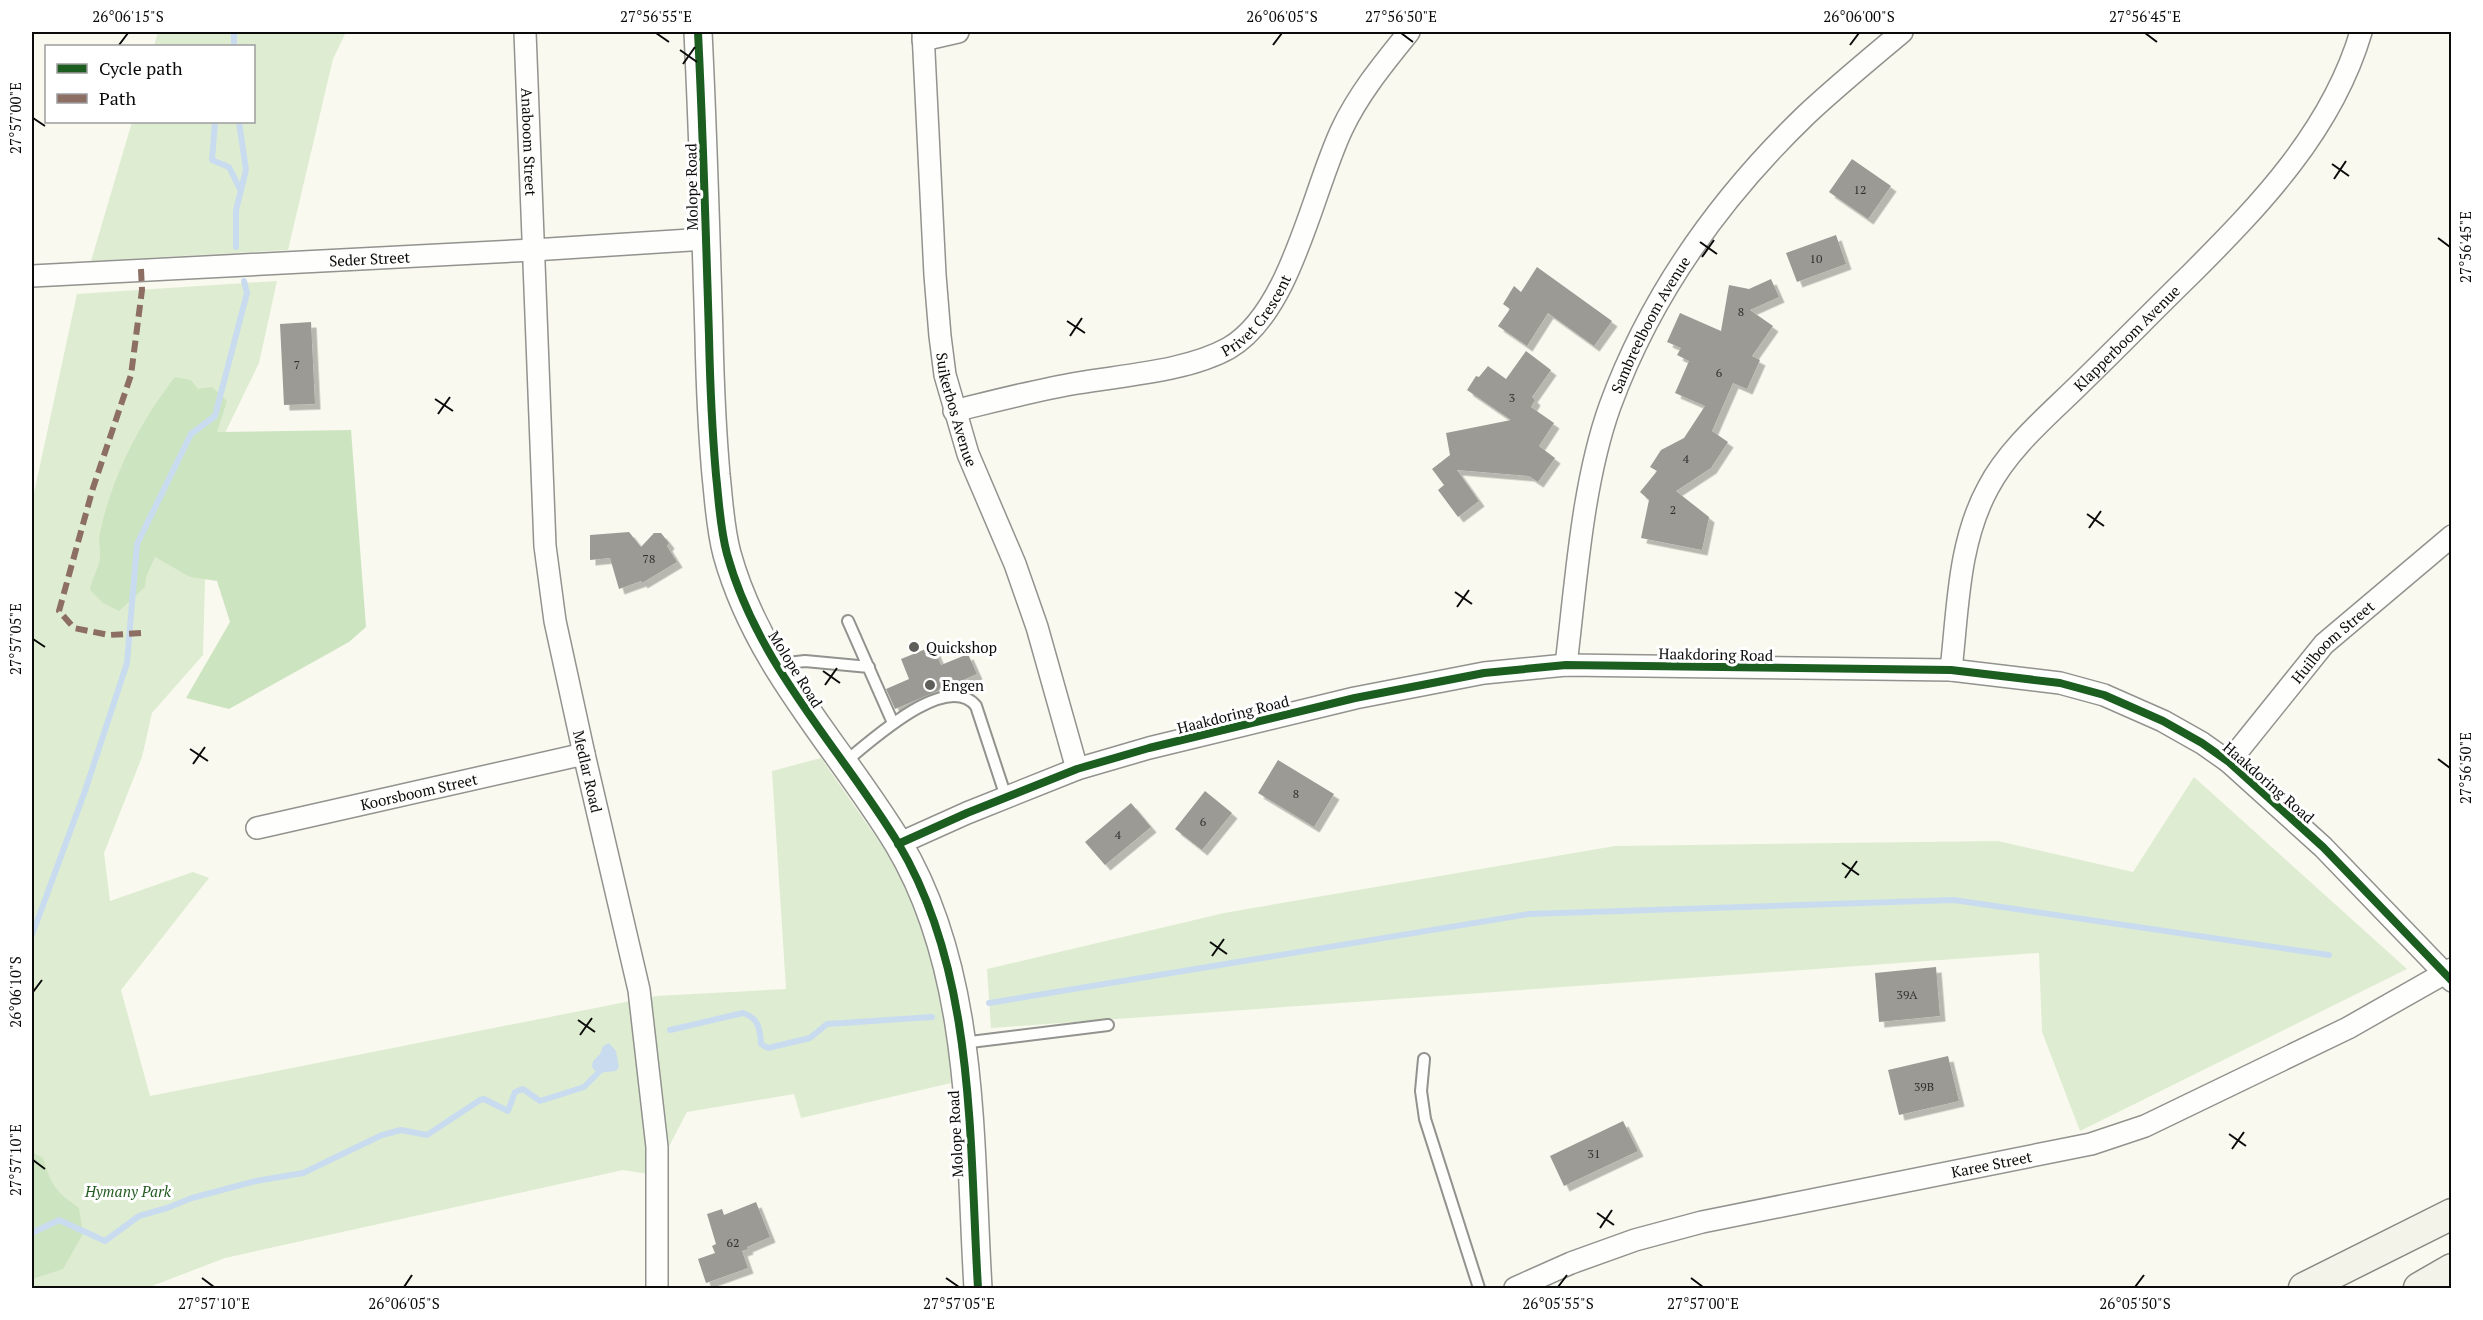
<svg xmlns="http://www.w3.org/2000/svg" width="2483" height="1320" font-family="'PT Serif',serif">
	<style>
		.green { fill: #deedd1 }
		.forest { fill: #cde4c0 }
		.water { fill: #c9dcef }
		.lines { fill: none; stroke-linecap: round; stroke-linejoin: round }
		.stream { stroke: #c9dcef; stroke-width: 6 }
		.building { fill: #9c9a95; filter: url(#shadow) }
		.service-casing { stroke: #92928e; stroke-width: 14 }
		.minor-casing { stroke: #92928e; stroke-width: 24 }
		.tertiary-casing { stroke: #92928e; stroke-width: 30 }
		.secondary-casing { stroke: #898984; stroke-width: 33 }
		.service { stroke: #fefefd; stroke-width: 10 }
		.minor { stroke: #fefefd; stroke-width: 21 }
		.tertiary { stroke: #fefefd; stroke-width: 27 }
		.secondary { stroke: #f3f3e9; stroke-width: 30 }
		.quiet { stroke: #8d6e63; stroke-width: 6; stroke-dasharray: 12 6; stroke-linecap: butt }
		.cycleway-casing { stroke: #fff; stroke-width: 11 }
		.cycleway { stroke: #1b5e20; stroke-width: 8 }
		.ticks { fill: none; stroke: #0b0b0b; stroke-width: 2 }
		.poi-dot { fill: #5e5e5b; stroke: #fff; stroke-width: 2 }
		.labels { text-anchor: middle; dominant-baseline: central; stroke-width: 6; stroke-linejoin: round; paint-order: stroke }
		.number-label { font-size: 12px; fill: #2f2f2e }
		.street-label { font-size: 15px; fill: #0b0b0b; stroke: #fff }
		.poi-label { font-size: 15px; fill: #0b0b0b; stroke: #fff; text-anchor: start }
		.park-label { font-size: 15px; font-style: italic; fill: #255b22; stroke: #fff }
		.neatline { fill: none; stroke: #0b0b0b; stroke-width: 2 }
		.ticks-label { font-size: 15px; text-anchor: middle; fill: #0b0b0b }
	</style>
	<defs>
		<filter id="shadow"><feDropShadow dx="5.5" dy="5.5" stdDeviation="0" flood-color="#0004"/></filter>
	</defs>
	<rect width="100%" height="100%" fill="#f9f9ef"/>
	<path class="green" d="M 158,32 L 346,32 L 333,59 L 288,250 L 91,261 L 132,122 L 254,122 L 254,46 L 154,46 Z
		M 277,281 L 259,363 L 225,433 L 205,581 L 203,655 L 152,713 L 142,757 L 104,853 L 110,901 L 193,872 L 209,878 L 121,990 L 150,1096 L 656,996 L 786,989 L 772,771 L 821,758 L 883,847 L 902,880 L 928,937 L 949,1021 L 951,1083 L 801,1118 L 794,1094 L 687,1112 L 654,1175 L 623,1170 L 225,1258 L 147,1288 L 32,1288 L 32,502 L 77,294 Z
		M 2194,777 L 2407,969 L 2080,1131 L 2042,1032 L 2039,953 L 991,1028 L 987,969 L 1224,913 L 1615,846 L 1998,841 L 2133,872 Z"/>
	<path class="forest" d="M 175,377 L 191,380 L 198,389 L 212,387 L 227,401 L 217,432 L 351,430 L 366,627 L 349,642 L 229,709 L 186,698 L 230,622 L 217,581 L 190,577 L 155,557 L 146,577 L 145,587 L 119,611 L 103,603 L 90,590 C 92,579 97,570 100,560 C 101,551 98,542 100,533 C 112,476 140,422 175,377 Z
		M 32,1152 L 43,1158 C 51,1185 56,1192 79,1208 L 83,1234 L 63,1269 L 32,1279 Z"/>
	<path class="water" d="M 609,1043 L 616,1051 L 619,1067 L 616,1071 L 597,1073 L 592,1067 L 593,1061 L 600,1054 L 603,1046 Z"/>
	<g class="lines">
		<path class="stream" d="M 234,46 L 234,32
			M 215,122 L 212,160 L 229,167 L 241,191
			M 236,247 L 236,210 L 246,170 L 239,122
			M 32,935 L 85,791 L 127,663 L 137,544 L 191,434 L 215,416 L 247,293 L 244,281
			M 989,1003 L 1529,914 L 1954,900 L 2329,955
			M 670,1030 L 743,1013 C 759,1018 760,1029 761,1044 L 768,1048 L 810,1038 L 827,1024 L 932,1017
			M 32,1233 L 59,1220 L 105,1241 L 139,1216 L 167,1208 L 192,1198 L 256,1181 L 303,1173 L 382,1135 L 401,1130 L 427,1135 L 480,1100 L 484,1099 L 508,1111 L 515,1092 L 523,1089 L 540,1101 L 584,1087 L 602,1069"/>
	</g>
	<path class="building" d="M 1852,159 L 1891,186 L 1868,219 L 1829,192 Z
		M 1836,235 L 1846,264 L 1797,282 L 1786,253 Z
		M 1537,267 L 1612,321 L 1594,346 L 1548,313 L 1527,346 L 1498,326 L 1510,309 L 1503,304 L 1514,286 L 1521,292 Z
		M 1771,279 L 1779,297 L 1750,310 L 1773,326 L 1752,356 L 1760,360 L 1747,389 L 1733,383 L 1712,431 L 1728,442 L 1711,468 L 1676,491 L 1709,517 L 1702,550 L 1641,538 L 1649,500 L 1640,492 L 1657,471 L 1650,467 L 1661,450 L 1684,438 L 1705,406 L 1675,393 L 1689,361 L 1677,355 L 1681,348 L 1667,342 L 1680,313 L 1721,331 L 1729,285 L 1749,289 Z
		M 311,322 L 315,404 L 284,405 L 280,324 Z
		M 1526,351 L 1551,370 L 1532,397 L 1535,400 L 1531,407 L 1554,423 L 1539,446 L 1555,458 L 1538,482 L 1529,476 L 1457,470 L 1479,501 L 1458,517 L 1438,490 L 1444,485 L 1432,469 L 1450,455 L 1446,433 L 1511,420 L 1467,390 L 1476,376 L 1479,377 L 1488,366 L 1506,379 Z
		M 629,532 L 641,547 L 654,533 L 661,533 L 669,543 L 667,546 L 677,562 L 642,583 L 641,581 L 619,589 L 610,558 L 590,560 L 590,535 Z
		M 933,646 L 941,665 L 968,654 L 977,674 L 895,709 L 886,689 L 909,679 L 901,659 Z
		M 1278,760 L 1334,794 L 1314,827 L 1258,793 Z
		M 1205,791 L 1232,813 L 1202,850 L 1175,829 Z
		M 1131,803 L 1151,827 L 1105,865 L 1085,842 Z
		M 1936,967 L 1940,1016 L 1879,1022 L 1875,973 Z
		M 1948,1056 L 1959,1101 L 1899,1115 L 1888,1070 Z
		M 1623,1121 L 1638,1151 L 1564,1186 L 1550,1156 Z
		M 756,1202 L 770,1237 L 747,1247 L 748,1249 L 742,1251 L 748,1268 L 706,1283 L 698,1259 L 715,1253 L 712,1246 L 716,1244 L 707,1214 L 722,1209 L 724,1215 Z"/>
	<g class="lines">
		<defs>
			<path id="service" d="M 848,621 L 893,723
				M 779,664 L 805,661 L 869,667
				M 845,762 C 870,742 947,670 976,706 L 1006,797
				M 962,1043 L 1108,1025
				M 1424,1059 L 1421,1091 L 1425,1119 L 1479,1288"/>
			<g id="minor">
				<path id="s1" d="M 525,32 L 545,546 L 555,621 L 584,754 L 639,990 L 657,1147 L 657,1288"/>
				<path id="s2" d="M 923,32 L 935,275 L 940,336 L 945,375 L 968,454 L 1015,564 L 1037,627 L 1077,769"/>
				<path d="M 923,40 L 958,32"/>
				<path id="s3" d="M 32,276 L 533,250 L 706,239"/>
				<path id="s4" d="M 954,411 C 995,401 1036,390 1078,383 C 1125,375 1188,371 1229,348 C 1291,312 1312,192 1342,129 C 1359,93 1384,63 1409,32"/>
				<path id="s5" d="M 1566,665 C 1576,583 1582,484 1610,406 C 1651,294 1721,197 1806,115 C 1837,86 1870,59 1902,32"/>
				<path id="s6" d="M 1951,670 C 1958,609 1958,543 1988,488 C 2010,446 2051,413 2084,380 C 2120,345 2155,309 2191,274 C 2261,204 2332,130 2361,32"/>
				<path id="s7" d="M 2229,762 L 2324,644 L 2452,536"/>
				<path id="s8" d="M 257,828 L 584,754"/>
				<path d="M 898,844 L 967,813 L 1077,769 L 1149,748 L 1355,698 L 1484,673 L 1566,665 L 1951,670 L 2060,683 L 2104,695 L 2163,721 L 2202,743 L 2229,762 L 2323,847 L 2452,981"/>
				<path id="s9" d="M 1515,1288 L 1571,1263 L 1635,1240 L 1702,1222 L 2091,1144 L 2145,1126 L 2348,1028 L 2452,969"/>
			</g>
			<path id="tertiary" d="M 698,32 C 703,133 706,235 709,336 C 710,383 712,429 716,475 C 719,502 720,528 727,554 C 758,666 839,746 898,843 C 976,973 969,1142 978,1288"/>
			<path id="secondary" d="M 2304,1288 L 2452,1214
				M 2419,1288 L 2452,1269"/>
		</defs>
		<use href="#service" class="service-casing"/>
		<use href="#minor" class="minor-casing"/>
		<use href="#tertiary" class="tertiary-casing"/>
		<use href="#secondary" class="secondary-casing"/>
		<use href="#service" class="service"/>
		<use href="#minor" class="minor"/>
		<use href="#tertiary" class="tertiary"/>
		<use href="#secondary" class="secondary"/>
		<path class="quiet" d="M 141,269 L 142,290 L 131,375 L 93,488 L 59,611 L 74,628 L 109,635 L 143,633"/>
		<defs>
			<path id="cycleway" d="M 698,32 C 703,133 706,235 709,336 C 710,383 712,429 716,475 C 719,502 720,528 727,554 C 758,666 839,746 898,843 C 976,973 969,1142 978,1288
				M 898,844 L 967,813 L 1077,769 L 1149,748 L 1355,698 L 1484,673 L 1566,665 L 1951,670 L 2060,683 L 2104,695 L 2163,721 L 2202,743 L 2229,762 L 2323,847 L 2452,981"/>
		</defs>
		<use href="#cycleway" class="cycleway-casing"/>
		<use href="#cycleway" class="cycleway"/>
	</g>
	<path class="ticks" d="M 656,33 L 669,42M 1401,33 L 1413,42M 2145,33 L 2157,42M 119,45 L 128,33M 1273,45 L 1282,33M 1850,45 L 1859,33M 680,50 L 697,62M 683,64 L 695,47M 33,118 L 45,126M 2332,164 L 2349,176M 2334,179 L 2346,161M 2438,238 L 2450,247M 1700,242 L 1717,254M 1702,257 L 1714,240M 1067,321 L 1085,333M 1070,336 L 1082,318M 435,399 L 453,411M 438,414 L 450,397M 2087,514 L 2104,526M 2089,528 L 2101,511M 1455,592 L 1472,604M 1457,607 L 1469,590M 33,639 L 45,647M 823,671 L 840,683M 825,685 L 837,668M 190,749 L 208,761M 2438,759 L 2450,768M 193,764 L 205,747M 1842,863 L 1859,875M 1845,878 L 1857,861M 1210,942 L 1227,954M 1212,956 L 1224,939M 33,992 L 42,980M 578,1020 L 595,1032M 580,1035 L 592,1018M 2229,1134 L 2246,1146M 2232,1149 L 2244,1132M 33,1160 L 45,1169M 1597,1213 L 1614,1225M 1600,1228 L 1612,1210M 202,1278 L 214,1287M 946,1278 L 959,1287M 1691,1278 L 1703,1287M 404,1287 L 412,1275M 1558,1287 L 1567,1275M 2135,1287 L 2144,1275"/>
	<g class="poi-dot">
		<circle cx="914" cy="647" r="6"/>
		<circle cx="930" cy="685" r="6"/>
	</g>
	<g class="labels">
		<g class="number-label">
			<text x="1860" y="189">12</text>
			<text x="1816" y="258">10</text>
			<text x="1741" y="311">8</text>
			<text x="297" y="364">7</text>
			<text x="1719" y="372">6</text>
			<text x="1512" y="397">3</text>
			<text x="1686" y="458">4</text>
			<text x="1673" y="509">2</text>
			<text x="649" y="558">78</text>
			<text x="1296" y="793">8</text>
			<text x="1203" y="821">6</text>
			<text x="1118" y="834">4</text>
			<text x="1907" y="994">39A</text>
			<text x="1924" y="1086">39B</text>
			<text x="1594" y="1153">31</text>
			<text x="733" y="1242">62</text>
		</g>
		<g class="street-label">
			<text stroke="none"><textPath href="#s1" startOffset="110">Anaboom Street</textPath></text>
			<text transform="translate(691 187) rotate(-91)">Molope Road</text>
			<text stroke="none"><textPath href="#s3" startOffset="338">Seder Street</textPath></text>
			<text stroke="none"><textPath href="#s4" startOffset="326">Privet Crescent</textPath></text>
			<text stroke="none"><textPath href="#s5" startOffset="354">Sambreelboom Avenue</textPath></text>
			<text stroke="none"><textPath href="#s6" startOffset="392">Klapperboom Avenue</textPath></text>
			<text stroke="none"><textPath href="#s2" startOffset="380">Suikerbos Avenue</textPath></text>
			<text stroke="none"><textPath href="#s7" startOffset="159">Huilboom Street</textPath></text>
			<text transform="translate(1716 654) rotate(1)">Haakdoring Road</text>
			<text transform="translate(796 669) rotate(58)">Molope Road</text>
			<text transform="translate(1233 714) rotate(-14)">Haakdoring Road</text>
			<text stroke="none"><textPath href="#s1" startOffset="744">Medlar Road</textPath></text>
			<text transform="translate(2269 782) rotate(41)">Haakdoring Road</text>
			<text stroke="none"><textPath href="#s8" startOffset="166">Koorsboom Street</textPath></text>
			<text transform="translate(955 1134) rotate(-93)">Molope Road</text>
			<text stroke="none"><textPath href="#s9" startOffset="494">Karee Street</textPath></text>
		</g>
		<g class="poi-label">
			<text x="926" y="647">Quickshop</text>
			<text x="942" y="685">Engen</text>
		</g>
		<g class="park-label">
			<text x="128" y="1191">Hymany Park</text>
		</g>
	</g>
	<rect width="2483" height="1320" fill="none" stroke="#ffffff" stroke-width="66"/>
	<rect x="45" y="45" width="210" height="78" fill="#ffffff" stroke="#9d9d9d" stroke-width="1.5"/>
	<rect x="57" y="64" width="30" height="9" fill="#1b5e20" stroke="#9d9d9d" stroke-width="1.5"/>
	<text x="99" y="75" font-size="18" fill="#0b0b0b">Cycle path</text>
	<rect x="57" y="94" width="30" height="9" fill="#8d6e63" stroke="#9d9d9d" stroke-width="1.5"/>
	<text x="99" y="105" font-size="18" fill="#0b0b0b">Path</text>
	<rect x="33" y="33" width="2417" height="1254" class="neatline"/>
	<g class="ticks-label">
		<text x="128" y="22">26°06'15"S</text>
		<text x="656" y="22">27°56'55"E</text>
		<text x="1282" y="22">26°06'05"S</text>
		<text x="1401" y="22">27°56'50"E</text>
		<text x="1859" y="22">26°06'00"S</text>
		<text x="2145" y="22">27°56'45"E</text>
		<text transform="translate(16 118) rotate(-90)" y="5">27°57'00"E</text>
		<text transform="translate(2466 247) rotate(-90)" y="5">27°56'45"E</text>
		<text transform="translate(16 639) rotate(-90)" y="5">27°57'05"E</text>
		<text transform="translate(2466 768) rotate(-90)" y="5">27°56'50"E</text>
		<text transform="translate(16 992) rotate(-90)" y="5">26°06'10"S</text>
		<text transform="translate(16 1160) rotate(-90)" y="5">27°57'10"E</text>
		<text x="214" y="1309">27°57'10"E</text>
		<text x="404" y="1309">26°06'05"S</text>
		<text x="959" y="1309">27°57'05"E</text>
		<text x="1558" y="1309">26°05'55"S</text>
		<text x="1703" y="1309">27°57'00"E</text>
		<text x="2135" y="1309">26°05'50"S</text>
	</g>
</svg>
